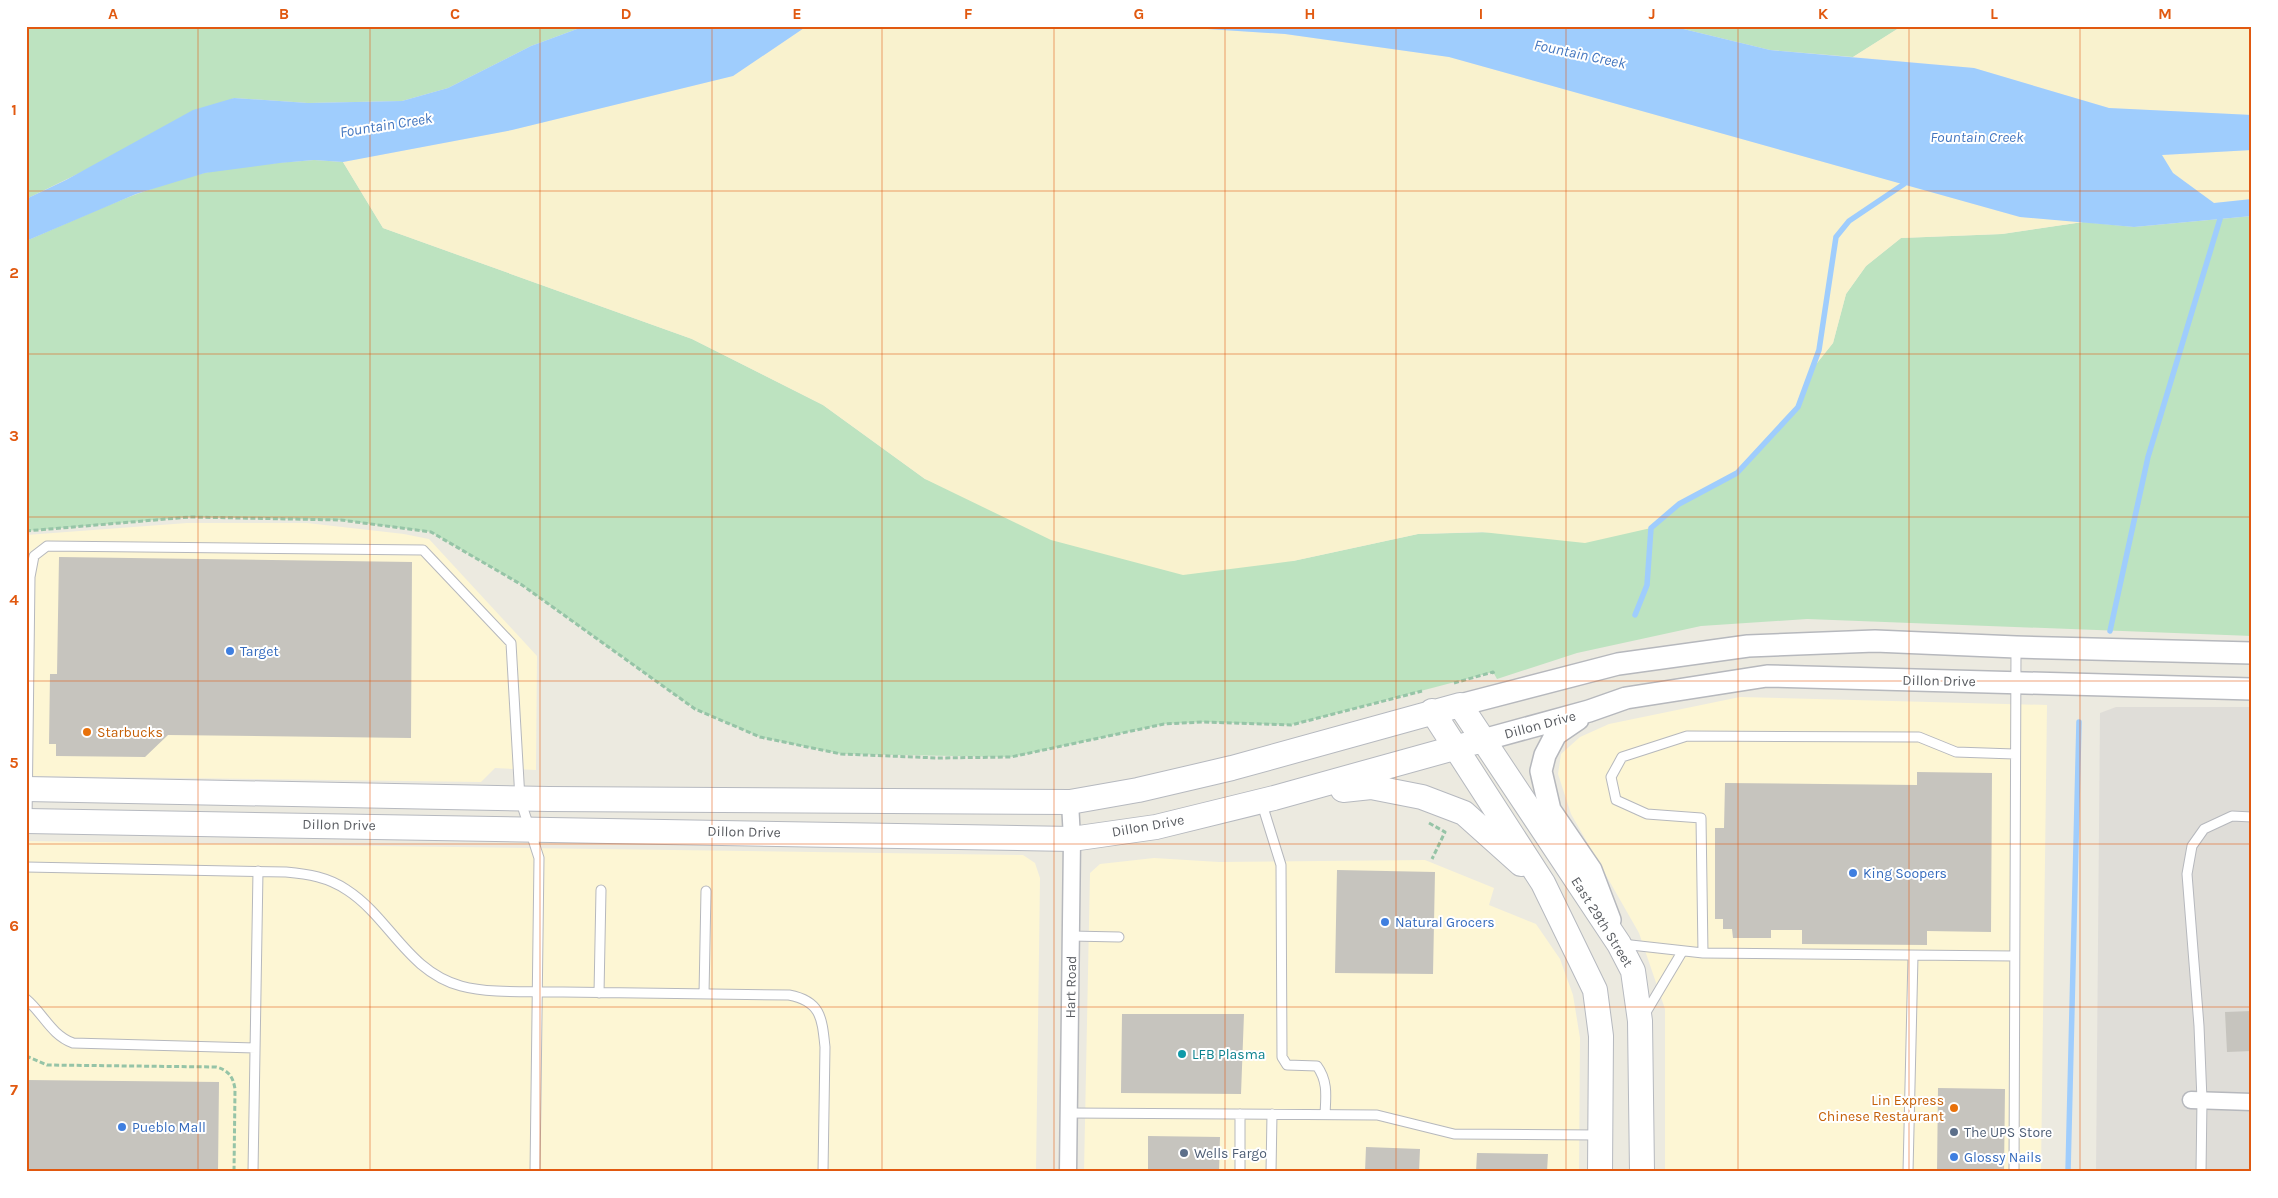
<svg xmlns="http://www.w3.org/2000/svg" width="2278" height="1198" font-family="Karla,sans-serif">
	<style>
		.commercial { fill: #fdf6d4 }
		.industrial { fill: #dfddd8 }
		.green { fill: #bde3c0 }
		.sand { fill: #f9f2ce }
		.water { fill: #9fcdfd }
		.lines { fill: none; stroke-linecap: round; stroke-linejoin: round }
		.stream { stroke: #9fcdfd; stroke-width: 5.5 }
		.building { fill: #c6c4be }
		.service-casing { stroke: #b6b8bd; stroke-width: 11 }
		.minor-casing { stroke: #b6b8bd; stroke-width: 19 }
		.tertiary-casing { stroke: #b6b8bd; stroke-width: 24 }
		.secondary-casing { stroke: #b6b9bf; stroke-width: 26 }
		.path { stroke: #96c4a7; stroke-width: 3; stroke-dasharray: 5 2.5; stroke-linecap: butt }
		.service { stroke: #fff; stroke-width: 9 }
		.minor { stroke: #fff; stroke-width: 16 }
		.tertiary { stroke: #fff; stroke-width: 21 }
		.secondary { stroke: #fff; stroke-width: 24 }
		.grid { fill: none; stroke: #e15910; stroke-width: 1; stroke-opacity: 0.55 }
		.shop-dot { fill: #3f7fe0; stroke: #fff; stroke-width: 2 }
		.food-dot { fill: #e8710a; stroke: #fff; stroke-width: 2 }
		.culture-dot { fill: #0f9aa8; stroke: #fff; stroke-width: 2 }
		.service-dot { fill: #5c6f8a; stroke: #fff; stroke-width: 2 }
		.labels { text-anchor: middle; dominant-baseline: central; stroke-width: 4; stroke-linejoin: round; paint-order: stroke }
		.shop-label { font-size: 14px; fill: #366cbe; stroke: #fff; text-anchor: start }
		.street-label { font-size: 14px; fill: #595c61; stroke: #fff }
		.food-label { font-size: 14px; fill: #c56008; stroke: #fff; text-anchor: start }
		.culture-label { font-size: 14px; fill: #0d838f; stroke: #fff; text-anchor: start }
		.service-label { font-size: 14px; fill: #4e5e75; stroke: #fff; text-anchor: start }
		.water-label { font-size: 15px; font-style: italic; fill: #4376bf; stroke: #fff }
		.neatline { fill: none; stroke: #e15910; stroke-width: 2 }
		.grid-label { font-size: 16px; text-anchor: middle; font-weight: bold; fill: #e15910 }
	</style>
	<rect width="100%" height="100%" fill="#eceae0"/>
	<path class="commercial" d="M 187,523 L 307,523 L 404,534 L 429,539 L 537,656 L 536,770 L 495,768 L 481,782 L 26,776 L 26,535 Z
		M 1740,697 L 2047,705 L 2041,1172 L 1665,1172 L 1665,1009 L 1639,933 L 1571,814 L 1558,774 L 1561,754 L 1580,737 L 1609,724 Z
		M 26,841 L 1023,855 L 1035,863 L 1040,878 L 1036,1172 L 26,1172 Z
		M 1154,858 L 1219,862 L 1425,860 L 1494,888 L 1489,905 L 1536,924 L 1560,959 L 1573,995 L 1580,1038 L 1579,1172 L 1084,1172 L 1090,873 L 1100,864 Z"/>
	<path class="industrial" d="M 2116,707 L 2252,707 L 2252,1172 L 2096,1172 L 2100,713 Z"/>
	<path class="green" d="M 26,26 L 592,26 L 577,29 L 531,46 L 448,88 L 402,101 L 308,103 L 234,98 L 26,199 Z
		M 1671,26 L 1902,26 L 1853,57 L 1770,50 Z
		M 314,160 L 343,162 L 383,228 L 692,339 L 823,405 L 925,479 L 1293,561 L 1418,534 L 1651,528 L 1679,504 L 1737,473 L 1798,407 L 1813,368 L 1833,343 L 1846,294 L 1866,266 L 1901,238 L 2002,234 L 2083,222 L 2134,227 L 2252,216 L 2252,636 L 1807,619 L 1701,626 L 1577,653 L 1497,679 L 1493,672 L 1291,725 L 1204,722 L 1164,724 L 1011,757 L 841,754 L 760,737 L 695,709 L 522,585 L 431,532 L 341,520 L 190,517 L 26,531 L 26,241 C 84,216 142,188 204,173 C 239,165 278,163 314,160 Z"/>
	<path class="sand" d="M 807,26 L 1162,26 L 1285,34 L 1449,57 L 2020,217 L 2083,222 L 2002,234 L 1901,238 L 1866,266 L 1846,294 L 1833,343 L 1813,368 L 1798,407 L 1737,473 L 1679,504 L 1651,528 L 1585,543 L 1482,532 L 1418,534 L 1293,561 L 1183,575 L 1051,540 L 925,479 L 823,405 L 692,339 L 383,228 L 343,162 L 512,130 L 733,76 Z
		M 1902,26 L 2252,26 L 2252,115 L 2109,108 L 1974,68 L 1853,57 Z
		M 2252,150 L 2252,199 L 2214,203 L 2173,173 L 2162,155 Z"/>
	<path class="water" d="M 592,26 L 807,26 L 733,76 L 512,130 L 343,162 L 314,160 L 280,163 L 205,173 L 136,194 L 26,241 L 26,199 L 66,180 L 193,110 L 234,98 L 308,103 L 402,101 L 448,88 L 531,46 L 577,29 Z
		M 1162,26 L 1671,26 L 1770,50 L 1974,68 L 2109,108 L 2252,115 L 2252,150 L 2162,155 L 2173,173 L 2214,203 L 2252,199 L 2252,216 L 2134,227 L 2020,217 L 1449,57 L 1285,34 Z"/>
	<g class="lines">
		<path class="stream" d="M 1635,615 L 1647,585 L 1651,528 L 1679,504 L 1737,473 L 1798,407 L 1819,350 L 1836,237 L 1849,221 L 1904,184
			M 2110,631 L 2148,457 L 2220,219
			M 2068,1172 L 2079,722"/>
	</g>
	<path class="building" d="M 59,557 L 412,562 L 411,738 L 168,735 L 145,757 L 56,756 L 56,744 L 49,744 L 50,674 L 57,674 Z
		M 1917,772 L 1992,773 L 1991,932 L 1927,931 L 1927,945 L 1802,944 L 1802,930 L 1771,930 L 1771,938 L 1733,938 L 1732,929 L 1723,929 L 1723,919 L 1715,919 L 1715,828 L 1724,828 L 1725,783 L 1917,785 Z
		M 1337,870 L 1435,872 L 1433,974 L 1335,973 Z
		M 2252,1011 L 2252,1051 L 2227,1052 L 2225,1012 Z
		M 1122,1014 L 1244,1014 L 1241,1094 L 1121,1093 Z
		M 26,1080 L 219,1082 L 218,1172 L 26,1172 Z
		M 1938,1088 L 2005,1089 L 2004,1172 L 1937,1172 Z
		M 1148,1136 L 1220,1137 L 1219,1172 L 1148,1172 Z
		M 1366,1147 L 1420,1149 L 1419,1172 L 1365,1172 Z
		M 1477,1153 L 1548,1154 L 1547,1172 L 1476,1172 Z"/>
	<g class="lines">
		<defs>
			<path id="service" d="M 1261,801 L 1281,865 L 1282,1057 L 1287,1065 L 1317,1066 C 1328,1081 1326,1096 1325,1114
				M 27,821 L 30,577 L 34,556 L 47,546 L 423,550 L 511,643 L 520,799 L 539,858 L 535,1172
				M 26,867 L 286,872 C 308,874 328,877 347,890 C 390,918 407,971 461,986 C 489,994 533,991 563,992 C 638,993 714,994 789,995 C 821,1001 822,1018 825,1047 L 823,1172
				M 1071,936 L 1119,937
				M 1622,944 L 1703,953 L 2014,956
				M 1703,953 L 1701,818 L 1647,814 L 1616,800 L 1611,777 L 1622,757 L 1687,736 L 1919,737 L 1956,752 L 2014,754
				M 599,993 L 601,890
				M 704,994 L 706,891
				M 26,999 C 43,1013 51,1035 73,1043 L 255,1048
				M 1645,1014 L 1682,952
				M 1069,1113 L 1377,1115 L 1454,1134 L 1599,1135
				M 1240,1114 L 1240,1169
				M 253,1172 L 258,871
				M 1271,1172 L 1272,1114
				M 1908,1172 L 1913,956
				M 2014,1172 L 2016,648
				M 2201,1172 L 2202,1100 L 2199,1026 L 2187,874 L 2192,846 L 2204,829 L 2232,816 L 2252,817"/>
			<path id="minor" d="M 2191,1100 L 2252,1102
				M 1068,1172 L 1072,839 L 1070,802"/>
			<path id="tertiary" d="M 1460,705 L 1618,664 L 1748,646 L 1875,641 L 2016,647 L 2252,653
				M 1578,719 L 1556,734 L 1545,755 L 1541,771 L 1550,810 L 1591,870 L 1610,920
				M 1483,740 L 1589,711 L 1626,698 L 1767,676 L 2252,689"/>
			<path id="secondary" d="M 1432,711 L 1543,883 L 1595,990 L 1601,1036 L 1600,1172
				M 26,789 L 549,799 L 1070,802 L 1138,790 L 1232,768 L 1460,705 L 1619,944 L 1633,971 L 1640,1021 L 1642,1172
				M 1343,790 L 1371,787 L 1422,797 L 1464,813 L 1521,864
				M 26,821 L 1072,839 L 1156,827 L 1274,798 L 1483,740"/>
		</defs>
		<use href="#service" class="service-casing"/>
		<use href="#minor" class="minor-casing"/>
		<use href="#tertiary" class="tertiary-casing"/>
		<use href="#secondary" class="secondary-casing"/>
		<path class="path" d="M 26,531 L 190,517 L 341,520 L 431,532 L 522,585 L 695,709 L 760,737 L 841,754 L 937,758 L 1011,757 L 1164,724 L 1204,722 L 1291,725 L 1422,691
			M 1454,683 L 1493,672 L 1495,676
			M 1429,823 L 1445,832 L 1432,859
			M 26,1056 L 47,1065 L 216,1067 C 228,1070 233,1076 235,1089 L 234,1172"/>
		<use href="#service" class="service"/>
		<use href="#minor" class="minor"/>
		<use href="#tertiary" class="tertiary"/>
		<use href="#secondary" class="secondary"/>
	</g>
	<path class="grid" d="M 198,26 L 198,1172M 370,26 L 370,1172M 540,26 L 540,1172M 712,26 L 712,1172M 882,26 L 882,1172M 1054,26 L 1054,1172M 1225,26 L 1225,1172M 1396,26 L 1396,1172M 1566,26 L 1566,1172M 1738,26 L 1738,1172M 1909,26 L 1909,1172M 2080,26 L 2080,1172M 26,191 L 2252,191M 26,354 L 2252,354M 26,517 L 2252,517M 26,681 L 2252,681M 26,844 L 2252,844M 26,1007 L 2252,1007"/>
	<g class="shop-dot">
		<circle cx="230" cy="651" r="5"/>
		<circle cx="1853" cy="873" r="5"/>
		<circle cx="1385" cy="922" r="5"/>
		<circle cx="122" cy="1127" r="5"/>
		<circle cx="1954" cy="1157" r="5"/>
	</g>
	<g class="food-dot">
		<circle cx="87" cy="732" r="5"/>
		<circle cx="1954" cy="1108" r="5"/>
	</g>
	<circle class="culture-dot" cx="1182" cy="1054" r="5"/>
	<g class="service-dot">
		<circle cx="1954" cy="1132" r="5"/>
		<circle cx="1184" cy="1153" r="5"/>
	</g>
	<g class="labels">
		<g class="shop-label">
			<text x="240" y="651">Target</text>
			<text x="1863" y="873">King Soopers</text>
			<text x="1395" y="922">Natural Grocers</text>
			<text x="132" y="1127">Pueblo Mall</text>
			<text x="1964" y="1157">Glossy Nails</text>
		</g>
		<g class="street-label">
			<text transform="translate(1939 681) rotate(1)">Dillon Drive</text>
			<text transform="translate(1540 725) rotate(-15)">Dillon Drive</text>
			<text transform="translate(339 825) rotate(1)">Dillon Drive</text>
			<text transform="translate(1148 826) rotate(-10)">Dillon Drive</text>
			<text transform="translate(744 832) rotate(1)">Dillon Drive</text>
			<text transform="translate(1602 922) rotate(58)">East 29th Street</text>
			<text transform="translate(1071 987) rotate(-89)">Hart Road</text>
		</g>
		<g class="food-label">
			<text x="97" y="732">Starbucks</text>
			<text x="1944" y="1100" text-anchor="end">Lin Express<tspan x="1944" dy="16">Chinese Restaurant</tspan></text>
		</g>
		<g class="culture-label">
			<text x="1192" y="1054">LFB Plasma</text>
		</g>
		<g class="service-label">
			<text x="1964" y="1132">The UPS Store</text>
			<text x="1194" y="1153">Wells Fargo</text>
		</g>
		<g class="water-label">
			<text transform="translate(1580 54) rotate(12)">Fountain Creek</text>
			<text transform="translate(386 125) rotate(-9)">Fountain Creek</text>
			<text x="1977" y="137">Fountain Creek</text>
		</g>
	</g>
	<rect width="2278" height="1198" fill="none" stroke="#ffffff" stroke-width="55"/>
	<rect x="28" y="28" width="2222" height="1142" class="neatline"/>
	<g class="grid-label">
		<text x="113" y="19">A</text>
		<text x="284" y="19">B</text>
		<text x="455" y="19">C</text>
		<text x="626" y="19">D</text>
		<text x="797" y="19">E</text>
		<text x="968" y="19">F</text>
		<text x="1139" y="19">G</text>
		<text x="1310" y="19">H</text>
		<text x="1481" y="19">I</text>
		<text x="1652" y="19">J</text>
		<text x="1823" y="19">K</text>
		<text x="1994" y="19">L</text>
		<text x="2165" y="19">M</text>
		<text x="14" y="115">1</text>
		<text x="14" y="278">2</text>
		<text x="14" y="441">3</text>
		<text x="14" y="605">4</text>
		<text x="14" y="768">5</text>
		<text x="14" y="931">6</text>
		<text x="14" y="1095">7</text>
	</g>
</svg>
